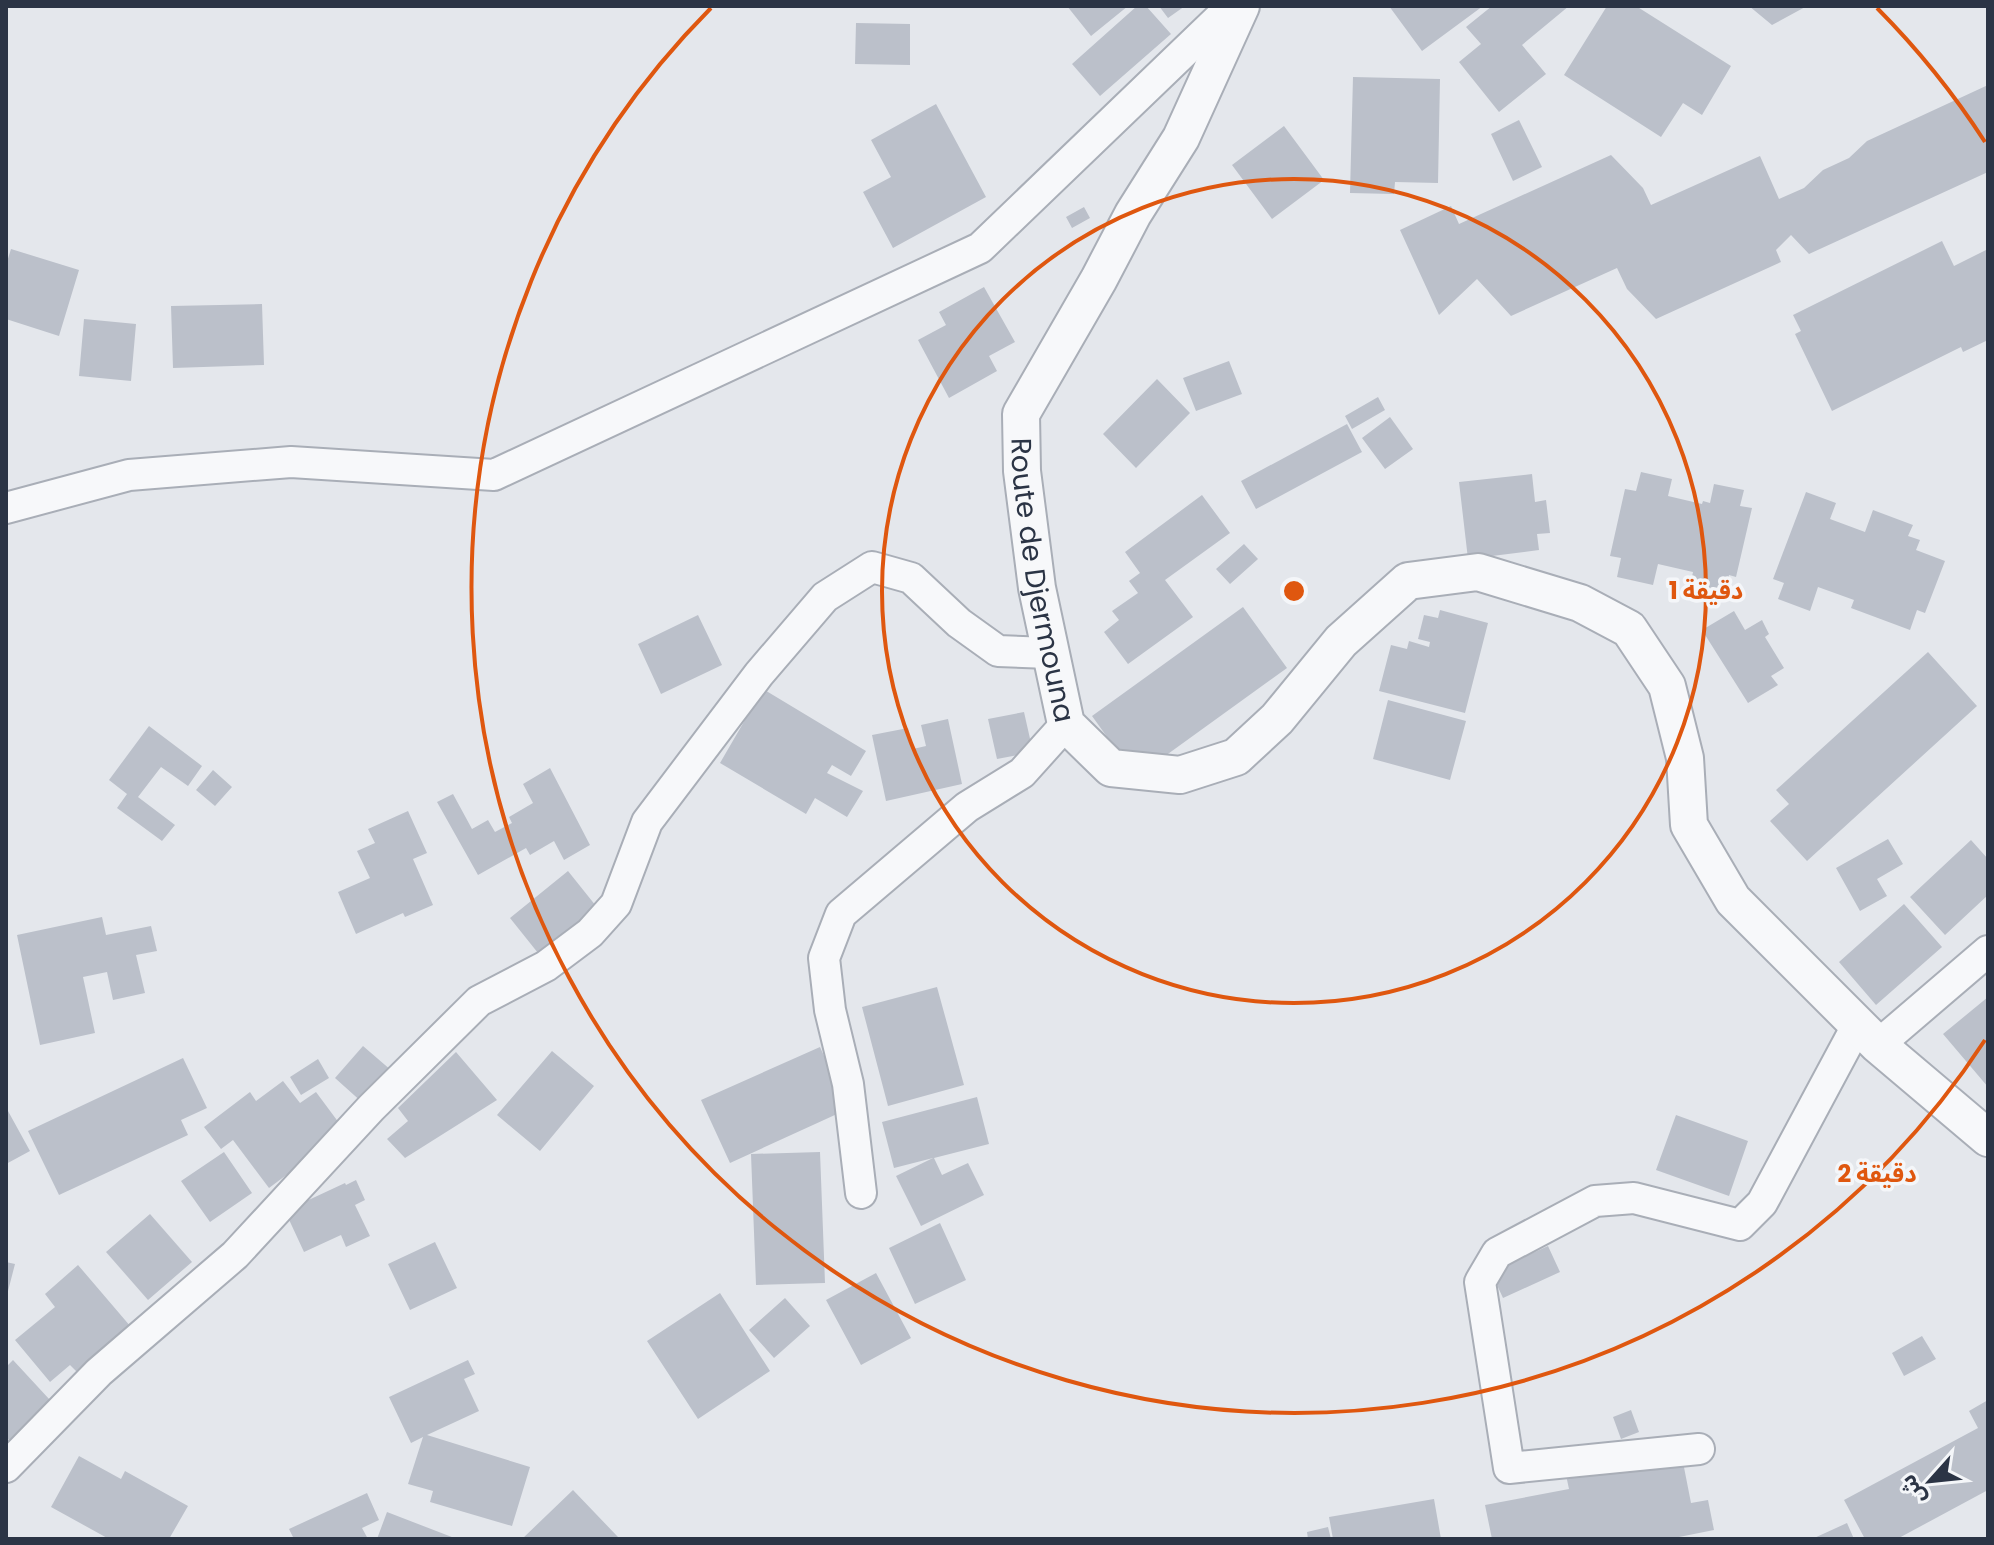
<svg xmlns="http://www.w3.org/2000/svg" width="1994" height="1545" font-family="Poppins,'Noto Sans Arabic',sans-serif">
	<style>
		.building { fill: #bbc0ca }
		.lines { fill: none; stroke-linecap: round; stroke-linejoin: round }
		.minor-casing { stroke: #a9aeb7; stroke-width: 34 }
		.tertiary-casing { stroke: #a9aeb7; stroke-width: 40 }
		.minor { stroke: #f7f8fa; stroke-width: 30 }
		.tertiary { stroke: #f7f8fa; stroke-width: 36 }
		.ring { fill: none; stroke: #df570f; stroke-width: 4 }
		.labels { text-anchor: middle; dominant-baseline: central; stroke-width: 7; stroke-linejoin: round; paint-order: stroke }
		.street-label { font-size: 28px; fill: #2b3445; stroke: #f4f6f9 }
		.centre { fill: #df570f; stroke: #f4f6f9; stroke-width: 4 }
		.ring-label { font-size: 24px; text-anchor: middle; font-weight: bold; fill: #df570f; stroke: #f4f6f9; stroke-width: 7; stroke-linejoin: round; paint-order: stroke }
	</style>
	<rect width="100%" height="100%" fill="#e4e7ec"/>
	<path class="building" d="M 1067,6 L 1128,6 L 1091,36 Z
		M 1137,6 L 1146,6 L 1171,34 L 1100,96 L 1072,64 Z
		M 1159,6 L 1185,6 L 1168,18 Z
		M 1389,6 L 1483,6 L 1422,51 Z
		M 1492,6 L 1569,6 L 1522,45 L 1546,74 L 1499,112 L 1459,62 L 1481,44 L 1466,27 Z
		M 1607,6 L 1636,6 L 1731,66 L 1702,115 L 1683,103 L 1661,137 L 1564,75 Z
		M 1749,6 L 1807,6 L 1772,25 Z
		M 856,23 L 910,24 L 910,65 L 855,64 Z
		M 1353,77 L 1440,79 L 1438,183 L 1395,182 L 1394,194 L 1350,193 Z
		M 1988,85 L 1988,172 L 1809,254 L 1791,235 L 1776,250 L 1781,262 L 1656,319 L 1627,289 L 1617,268 L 1511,316 L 1477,279 L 1439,315 L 1400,230 L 1451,206 L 1459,224 L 1611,155 L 1643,188 L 1651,205 L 1760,156 L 1779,199 L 1804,188 L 1823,170 L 1849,158 L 1867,141 Z
		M 936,104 L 986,197 L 893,248 L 863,192 L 891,177 L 871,140 Z
		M 1519,120 L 1542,167 L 1513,181 L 1491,134 Z
		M 1284,126 L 1324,180 L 1272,219 L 1232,165 Z
		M 1084,207 L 1090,218 L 1072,228 L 1066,217 Z
		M 1942,241 L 1954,266 L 1988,249 L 1988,340 L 1963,352 L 1961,347 L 1832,411 L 1795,334 L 1801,331 L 1793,315 Z
		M 11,249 L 79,270 L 59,336 L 6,319 L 6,265 Z
		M 984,287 L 1015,342 L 989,356 L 997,371 L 949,398 L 918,340 L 946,325 L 939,312 Z
		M 262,304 L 264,365 L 173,368 L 171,306 Z
		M 84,319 L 136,324 L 131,381 L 79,376 Z
		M 1229,361 L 1242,394 L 1196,411 L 1183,378 Z
		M 1157,379 L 1190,413 L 1136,468 L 1103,434 Z
		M 1378,397 L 1385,410 L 1352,429 L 1345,416 Z
		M 1390,417 L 1413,449 L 1385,469 L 1362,438 Z
		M 1347,424 L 1362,452 L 1256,509 L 1241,481 Z
		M 1641,472 L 1672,479 L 1668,496 L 1702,504 L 1703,501 L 1710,503 L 1714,484 L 1744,490 L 1740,506 L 1752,508 L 1736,577 L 1729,575 L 1725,594 L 1690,586 L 1693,572 L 1658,564 L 1653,585 L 1617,577 L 1621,558 L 1610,556 L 1625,489 L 1636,491 Z
		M 1532,474 L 1535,502 L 1546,500 L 1550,533 L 1537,534 L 1539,550 L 1468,559 L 1459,482 Z
		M 1806,492 L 1836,503 L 1830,519 L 1865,532 L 1873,510 L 1913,525 L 1908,536 L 1920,540 L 1916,550 L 1945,561 L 1925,613 L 1917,610 L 1910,630 L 1851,608 L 1854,600 L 1818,587 L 1810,611 L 1778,599 L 1784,583 L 1773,579 Z
		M 1202,495 L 1230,533 L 1165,580 L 1193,617 L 1128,664 L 1104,632 L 1119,620 L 1112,611 L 1138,593 L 1129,581 L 1140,573 L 1125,552 Z
		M 1244,544 L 1258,559 L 1230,584 L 1216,569 Z
		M 1243,607 L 1287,668 L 1136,777 L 1092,716 Z
		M 1440,610 L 1488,623 L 1465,713 L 1379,691 L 1391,645 L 1407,649 L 1409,641 L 1429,647 L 1430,642 L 1418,639 L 1424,615 L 1438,618 Z
		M 1734,611 L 1745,630 L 1762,620 L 1769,634 L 1765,637 L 1784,668 L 1771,676 L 1778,685 L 1748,703 L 1702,630 Z
		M 698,615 L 722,665 L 661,694 L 638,644 Z
		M 1928,652 L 1977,706 L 1807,861 L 1770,821 L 1789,804 L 1776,790 Z
		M 763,689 L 866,751 L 851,776 L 832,765 L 827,773 L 863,791 L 847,817 L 815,798 L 806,814 L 720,763 Z
		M 1388,700 L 1466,721 L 1450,780 L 1373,759 Z
		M 1024,712 L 1033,752 L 997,759 L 988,719 Z
		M 948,719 L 962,784 L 886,801 L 872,735 L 908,728 L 913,749 L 926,746 L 921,725 Z
		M 149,726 L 202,766 L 188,786 L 161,767 L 138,797 L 175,825 L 162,841 L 117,808 L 127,794 L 109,780 Z
		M 550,768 L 590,845 L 564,860 L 554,841 L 530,855 L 526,848 L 478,875 L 437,802 L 453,794 L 472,829 L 488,820 L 495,832 L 512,823 L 509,817 L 533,803 L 523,784 Z
		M 213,770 L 232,787 L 215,806 L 196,790 Z
		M 408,811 L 427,853 L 413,859 L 433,905 L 405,917 L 403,913 L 356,934 L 338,892 L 370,878 L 357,851 L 375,843 L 368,829 Z
		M 1888,839 L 1903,864 L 1877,879 L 1887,896 L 1860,911 L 1836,868 Z
		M 1971,840 L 1988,859 L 1988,895 L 1945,935 L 1910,897 Z
		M 568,871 L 600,911 L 542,958 L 510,918 Z
		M 1904,904 L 1942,947 L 1876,1005 L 1839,962 Z
		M 102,917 L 106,935 L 151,926 L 157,951 L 136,955 L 145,993 L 113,1000 L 107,972 L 83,977 L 95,1033 L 40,1045 L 17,935 Z
		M 937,987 L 964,1085 L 888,1106 L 862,1007 Z
		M 1988,997 L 1988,1087 L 1943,1034 Z
		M 363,1046 L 392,1071 L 364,1104 L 335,1078 Z
		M 820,1047 L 848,1109 L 730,1163 L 701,1100 Z
		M 552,1051 L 594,1086 L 540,1151 L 497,1115 Z
		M 456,1052 L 497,1100 L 405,1158 L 387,1139 L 408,1121 L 398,1108 Z
		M 183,1058 L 207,1108 L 181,1120 L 188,1135 L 59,1195 L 28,1131 Z
		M 318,1059 L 329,1078 L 301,1095 L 290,1077 Z
		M 283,1081 L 300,1103 L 316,1092 L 345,1131 L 269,1188 L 233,1140 L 221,1149 L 204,1127 L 250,1092 L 256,1101 Z
		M 977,1097 L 989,1144 L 934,1158 L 942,1175 L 968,1163 L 984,1195 L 921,1226 L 896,1176 L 933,1158 L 894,1168 L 882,1122 Z
		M 8,1111 L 30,1151 L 6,1164 L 6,1112 Z
		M 1676,1115 L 1748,1141 L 1729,1196 L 1656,1170 Z
		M 224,1152 L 252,1193 L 210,1222 L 181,1181 Z
		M 820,1152 L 825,1283 L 756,1285 L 751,1154 Z
		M 356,1180 L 365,1200 L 355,1205 L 370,1236 L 346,1247 L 341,1235 L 304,1252 L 285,1211 L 345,1183 L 346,1185 Z
		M 150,1214 L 192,1262 L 148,1300 L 106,1252 Z
		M 940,1223 L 966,1280 L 915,1304 L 889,1248 Z
		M 435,1242 L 457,1288 L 410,1310 L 388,1264 Z
		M 1548,1246 L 1560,1272 L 1503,1298 L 1491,1272 Z
		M 6,1262 L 15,1264 L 7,1295 L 6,1294 Z
		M 78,1265 L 131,1327 L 78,1373 L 70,1365 L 50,1382 L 15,1340 L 55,1307 L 45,1294 Z
		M 876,1273 L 911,1338 L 861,1365 L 826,1300 Z
		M 720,1293 L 770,1371 L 698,1419 L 647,1341 Z
		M 785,1298 L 810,1326 L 774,1358 L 749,1330 Z
		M 1922,1336 L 1936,1359 L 1904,1376 L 1892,1353 Z
		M 13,1360 L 50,1400 L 9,1440 L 6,1437 L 6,1367 Z
		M 468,1360 L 475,1374 L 464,1379 L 479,1411 L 427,1435 L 530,1467 L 512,1526 L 430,1502 L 433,1491 L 408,1484 L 423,1437 L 411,1443 L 389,1397 Z
		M 1988,1400 L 1988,1490 L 1897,1539 L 1865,1539 L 1844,1500 L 1978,1428 L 1969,1411 Z
		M 1631,1410 L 1639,1432 L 1621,1439 L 1613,1417 Z
		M 1681,1452 L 1691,1503 L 1708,1500 L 1714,1530 L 1669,1539 L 1492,1539 L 1485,1505 L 1569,1489 L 1566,1475 Z
		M 79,1456 L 121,1479 L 125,1471 L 188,1506 L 169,1539 L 109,1539 L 51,1507 Z
		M 573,1490 L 618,1537 L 616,1539 L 522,1539 Z
		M 367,1493 L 379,1520 L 362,1528 L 368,1539 L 294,1539 L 289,1529 Z
		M 1434,1499 L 1441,1539 L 1333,1539 L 1329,1517 Z
		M 387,1512 L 457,1539 L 377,1539 Z
		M 1847,1523 L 1854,1539 L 1812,1539 Z
		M 1328,1527 L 1331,1539 L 1308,1539 L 1307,1532 Z"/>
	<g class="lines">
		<defs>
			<path id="minor" d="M 6,508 L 129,475 L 291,462 L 494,475 L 980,248 L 1232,6
				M 1878,1045 L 1988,951
				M 861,1193 L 848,1084 L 830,1010 L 824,958 L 841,914 L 967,807 L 1022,773 L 1066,724
				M 1699,1449 L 1509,1468 L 1480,1282 L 1497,1253 L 1595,1201 L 1634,1198 L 1740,1225 L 1762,1203 L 1858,1024
				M 6,1467 L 99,1372 L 235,1255 L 371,1108 L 479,1001 L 546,966 L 590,933 L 616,904 L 647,822 L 759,674 L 825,597 L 872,567 L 911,578 L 959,623 L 998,651 L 1049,653 L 1045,631"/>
			<g id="tertiary">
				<path id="s1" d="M 1241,6 L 1181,138 L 1133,214 L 1099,279 L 1021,414 L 1022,471 L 1037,588 L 1066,724 L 1111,768 L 1180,775 L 1236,757 L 1277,719 L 1341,641 L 1408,581 L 1478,572 L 1580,603 L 1629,629 L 1667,686 L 1685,758 L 1689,825 L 1733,900 L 1878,1045 L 1988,1138"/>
			</g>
		</defs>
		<use href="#minor" class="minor-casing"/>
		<use href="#tertiary" class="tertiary-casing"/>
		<use href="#minor" class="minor"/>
		<use href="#tertiary" class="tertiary"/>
	</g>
	<g class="ring">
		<circle cx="1294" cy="591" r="412"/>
		<path d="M1985 1040A824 824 0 1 1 711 8M1877 8A824 824 0 0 1 1985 142"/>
	</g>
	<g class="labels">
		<g class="street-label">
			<text stroke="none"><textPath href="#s1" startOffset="632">Route de Djermouna</textPath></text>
		</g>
	</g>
	<circle cx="1294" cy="591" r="12" class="centre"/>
	<g class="ring-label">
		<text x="1706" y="599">1 دقيقة</text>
		<text x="1877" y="1182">2 دقيقة</text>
	</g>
	<rect width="1994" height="1545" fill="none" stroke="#2b3445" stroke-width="16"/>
	<g transform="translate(1930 1481) rotate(243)" stroke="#f4f6f9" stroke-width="6" paint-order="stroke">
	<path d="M0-6L14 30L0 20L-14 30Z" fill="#2b3445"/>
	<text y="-12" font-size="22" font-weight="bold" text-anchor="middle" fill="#2b3445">ش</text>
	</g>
</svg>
